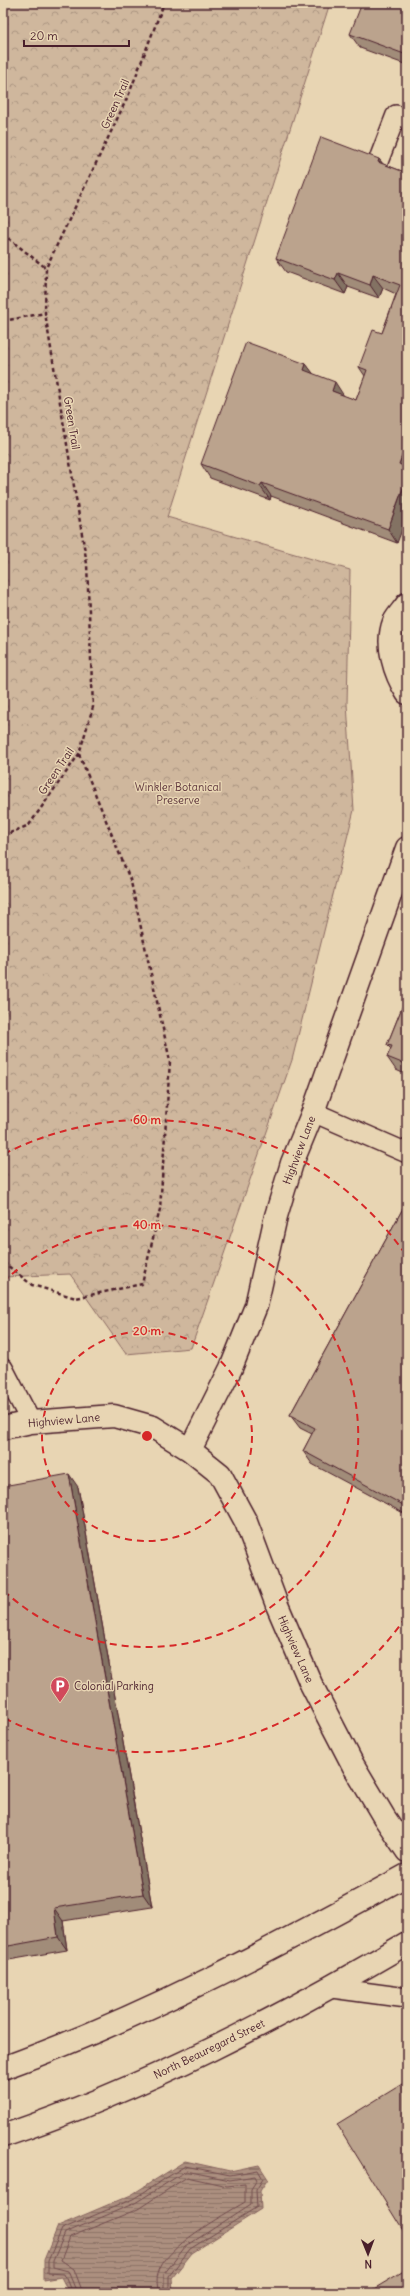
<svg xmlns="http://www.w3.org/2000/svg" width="410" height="2296" font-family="Delius,sans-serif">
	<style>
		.park { fill: url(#park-crowns); stroke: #8c6b64 }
		.water { fill: url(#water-rules); stroke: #85625d }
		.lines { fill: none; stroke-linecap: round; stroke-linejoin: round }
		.shore { stroke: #714c4d; stroke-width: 1 }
		.service-casing { stroke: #4a1f2b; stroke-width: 22 }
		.minor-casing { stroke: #4a1f2b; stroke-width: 25 }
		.secondary-casing { stroke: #4a1f2b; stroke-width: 25 }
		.path { stroke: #4a1f2b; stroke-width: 2.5; stroke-dasharray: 4 3; stroke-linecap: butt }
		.service { stroke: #e8d5b3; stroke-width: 19 }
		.minor { stroke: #e8d5b3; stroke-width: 22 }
		.secondary { stroke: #e8d5b3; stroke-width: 22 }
		.wall { fill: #a18c79; stroke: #4a1f2b }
		.shaded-wall { fill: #837263; stroke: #4a1f2b }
		.building { fill: #bba38d; stroke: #4a1f2b }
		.ring { fill: none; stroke: #d62828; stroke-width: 2; stroke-dasharray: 7 5 }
		.labels { text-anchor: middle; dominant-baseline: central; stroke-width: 3; stroke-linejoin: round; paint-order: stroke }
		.street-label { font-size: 11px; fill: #4a1f2b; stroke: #e8d5b3 }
		.park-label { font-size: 11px; fill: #5e363c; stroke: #e8d5b3 }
		.poi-label { font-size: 11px; fill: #4a1f2b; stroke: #e8d5b3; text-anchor: start }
		.centre { fill: #d62828; stroke: #e8d5b3; stroke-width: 2 }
		.ring-label { font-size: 12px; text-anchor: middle; font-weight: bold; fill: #d62828; stroke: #e8d5b3; stroke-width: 3; stroke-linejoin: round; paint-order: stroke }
	</style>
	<defs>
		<pattern id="park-crowns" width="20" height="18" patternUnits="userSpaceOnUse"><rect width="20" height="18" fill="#cfb79d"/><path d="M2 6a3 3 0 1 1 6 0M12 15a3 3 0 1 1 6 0" fill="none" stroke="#aa9480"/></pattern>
		<pattern id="water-rules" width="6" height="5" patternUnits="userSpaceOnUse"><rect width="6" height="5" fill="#ac8f7f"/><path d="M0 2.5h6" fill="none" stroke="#8e7468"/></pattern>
	</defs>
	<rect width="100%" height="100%" fill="#e8d5b3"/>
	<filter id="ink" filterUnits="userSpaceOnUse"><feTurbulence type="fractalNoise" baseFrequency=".025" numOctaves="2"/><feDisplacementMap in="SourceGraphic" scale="8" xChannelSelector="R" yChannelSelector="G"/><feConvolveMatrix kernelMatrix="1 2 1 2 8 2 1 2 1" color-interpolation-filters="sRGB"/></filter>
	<g filter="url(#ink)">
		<path class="park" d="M 3,3 L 330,3 L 167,517 L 350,570 L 347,704 L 354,810 L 292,1060 L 191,1348 L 126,1354 L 70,1274 L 3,1277 Z"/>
		<path class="water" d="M 185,2161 L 230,2171 L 259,2165 L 268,2179 L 260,2191 L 261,2209 L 192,2253 L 172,2278 L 173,2293 L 69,2293 L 61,2277 L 44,2280 L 44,2260 L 58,2226 L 131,2195 Z"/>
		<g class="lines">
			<path class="shore" d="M 72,2293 L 64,2274 L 48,2273 L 48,2261 L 62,2229 L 133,2199 L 185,2166 L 230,2175 L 258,2170 L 263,2179 L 256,2190 L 257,2207 L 190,2249 L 169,2276 L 169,2293
				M 77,2293 L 68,2271 L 53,2267 L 53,2261 L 65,2233 L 135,2203 L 186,2171 L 230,2180 L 255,2176 L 257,2180 L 251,2189 L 251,2204 L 185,2247 L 164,2274 L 164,2293
				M 83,2293 L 74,2269 L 61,2260 L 70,2237 L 138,2209 L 187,2177 L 227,2186 L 245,2184 L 245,2202 C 222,2216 164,2247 158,2274 C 156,2280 158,2287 158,2293"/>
			<defs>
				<path id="service" d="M 376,167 L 396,115 L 407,119
					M 313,1112 L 407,1153
					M 3,1368 L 31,1422
					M 332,1988 L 407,1998"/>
				<path id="minor" d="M 407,604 C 403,610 397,616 394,622 C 385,645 395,674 407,693
					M 3,1428 L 31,1422 L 114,1416 L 153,1427 L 190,1450 L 220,1474 L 246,1522 L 277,1605 L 311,1684 L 353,1765 L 384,1817 L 407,1851
					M 190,1450 L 231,1368 L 256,1306 L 276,1216 L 292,1163 L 313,1112 L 407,848"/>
				<path id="secondary" d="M 3,2068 C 144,2017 276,1947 407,1875
					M 3,2136 C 145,2088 278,2019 407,1943"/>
			</defs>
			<use href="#service" class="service-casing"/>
			<use href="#minor" class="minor-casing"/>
			<use href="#secondary" class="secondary-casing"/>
			<path class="path" d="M 3,234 L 46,268
				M 3,321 L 45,313
				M 3,836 L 29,825 L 79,754 L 93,707 L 87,564 L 45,313 L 46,268 L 129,94 L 164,3
				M 3,1262 L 32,1285 L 76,1298 L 142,1284 L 160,1209 L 170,1061 L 131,882 L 79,754"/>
			<use href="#service" class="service"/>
			<use href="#minor" class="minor"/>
			<use href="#secondary" class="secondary"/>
		</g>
		<path class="wall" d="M 407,3 L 407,65 L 360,48 L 350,34 Z
			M 379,159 L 383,164 L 407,173 L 397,543 L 271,496 L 270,500 L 210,478 L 201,464 L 306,364 L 313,374 L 344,396 L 356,400 L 365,376 L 359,367 L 382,333 L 396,294 L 383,288 L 379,298 L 348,287 L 345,294 L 286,272 L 276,258 Z
			M 407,995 L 407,1075 L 396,1070 L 387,1057 L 391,1049 L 387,1045 Z
			M 407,1201 L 407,1515 L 312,1464 L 303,1451 L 312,1434 L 300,1428 L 290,1415 Z
			M 3,1486 L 78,1487 L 152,1907 L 63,1921 L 67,1950 L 3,1961 Z"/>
		<path class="shaded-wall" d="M 379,159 L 389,172 L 378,162 Z
			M 338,273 L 348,287 L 345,294 L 335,280 Z
			M 373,275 L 383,288 L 379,298 L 370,285 Z
			M 306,364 L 316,377 L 304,370 Z
			M 335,382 L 344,396 L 332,391 Z
			M 407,442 L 407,476 L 399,464 Z
			M 407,478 L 407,517 L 397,543 L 388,529 Z
			M 262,483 L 271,496 L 270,500 L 260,486 Z
			M 69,1474 L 78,1487 L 152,1907 L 143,1894 Z
			M 54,1908 L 63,1921 L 67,1950 L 58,1937 Z"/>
		<path class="building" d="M 362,3 L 407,3 L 407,55 L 350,34 Z
			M 321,137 L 379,159 L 378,162 L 407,173 L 407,442 L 399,464 L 407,468 L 407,477 L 388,529 L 262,483 L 260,486 L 201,464 L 246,342 L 306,364 L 304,370 L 335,382 L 332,391 L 356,400 L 367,370 L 359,367 L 373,330 L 382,333 L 400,285 L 373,275 L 370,285 L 338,273 L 335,280 L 276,258 Z
			M 407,995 L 407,1065 L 387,1057 L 392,1046 L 387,1045 Z
			M 407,1201 L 407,1507 L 303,1451 L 315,1428 L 290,1415 Z
			M 69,1474 L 143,1894 L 54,1908 L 58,1937 L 3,1947 L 3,1486 Z
			M 407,2081 L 407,2237 L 337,2124 Z
			M 407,2269 L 407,2293 L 367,2293 Z"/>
	</g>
	<g class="ring">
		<circle cx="147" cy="1436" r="105"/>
		<path d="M3 1282A211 211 0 1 1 3 1590"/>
		<path d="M406 1617A316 316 0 0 1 4 1718M4 1154A316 316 0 0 1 406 1255"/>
	</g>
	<defs>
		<symbol id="parking-pin" viewBox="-11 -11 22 30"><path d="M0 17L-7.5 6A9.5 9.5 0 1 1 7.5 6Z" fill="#d1495b" stroke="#e8d5b3"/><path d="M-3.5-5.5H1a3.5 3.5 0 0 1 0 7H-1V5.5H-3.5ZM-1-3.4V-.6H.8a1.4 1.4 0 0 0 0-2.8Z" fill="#fff"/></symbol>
	</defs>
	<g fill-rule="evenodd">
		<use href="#parking-pin" x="49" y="1675" width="22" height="30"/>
	</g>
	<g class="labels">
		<g class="street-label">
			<text transform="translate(115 104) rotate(-66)">Green Trail</text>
			<text transform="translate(72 423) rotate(81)">Green Trail</text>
			<text transform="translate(56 771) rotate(-56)">Green Trail</text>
			<text transform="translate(299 1150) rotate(-69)">Highview Lane</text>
			<text transform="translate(64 1420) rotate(-5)">Highview Lane</text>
			<text transform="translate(296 1649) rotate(66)">Highview Lane</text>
			<text transform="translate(209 2049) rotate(-26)">North Beauregard Street</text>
		</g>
		<g class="park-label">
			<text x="178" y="787">Winkler Botanical<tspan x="178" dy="13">Preserve</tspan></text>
		</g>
		<g class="poi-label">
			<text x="74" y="1686">Colonial Parking</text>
		</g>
	</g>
	<circle cx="147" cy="1436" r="6" class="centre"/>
	<g class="ring-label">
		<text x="147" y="1124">60 m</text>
		<text x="147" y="1229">40 m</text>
		<text x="147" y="1335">20 m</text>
	</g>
	<rect width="410" height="2296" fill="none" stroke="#e8d5b3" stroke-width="16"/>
	<rect x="8" y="8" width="394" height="2280" fill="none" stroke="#4a1f2b" stroke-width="1.5" filter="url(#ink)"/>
	<g transform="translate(368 2254) rotate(179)" stroke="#e8d5b3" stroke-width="3" paint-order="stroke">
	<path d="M0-3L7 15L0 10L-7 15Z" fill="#4a1f2b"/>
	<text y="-6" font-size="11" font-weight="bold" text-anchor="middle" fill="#4a1f2b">N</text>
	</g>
	<path d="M24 40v6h105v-6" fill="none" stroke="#4a1f2b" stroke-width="2"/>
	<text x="30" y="40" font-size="12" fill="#4a1f2b" stroke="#e8d5b3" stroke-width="3" paint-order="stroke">20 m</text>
</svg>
